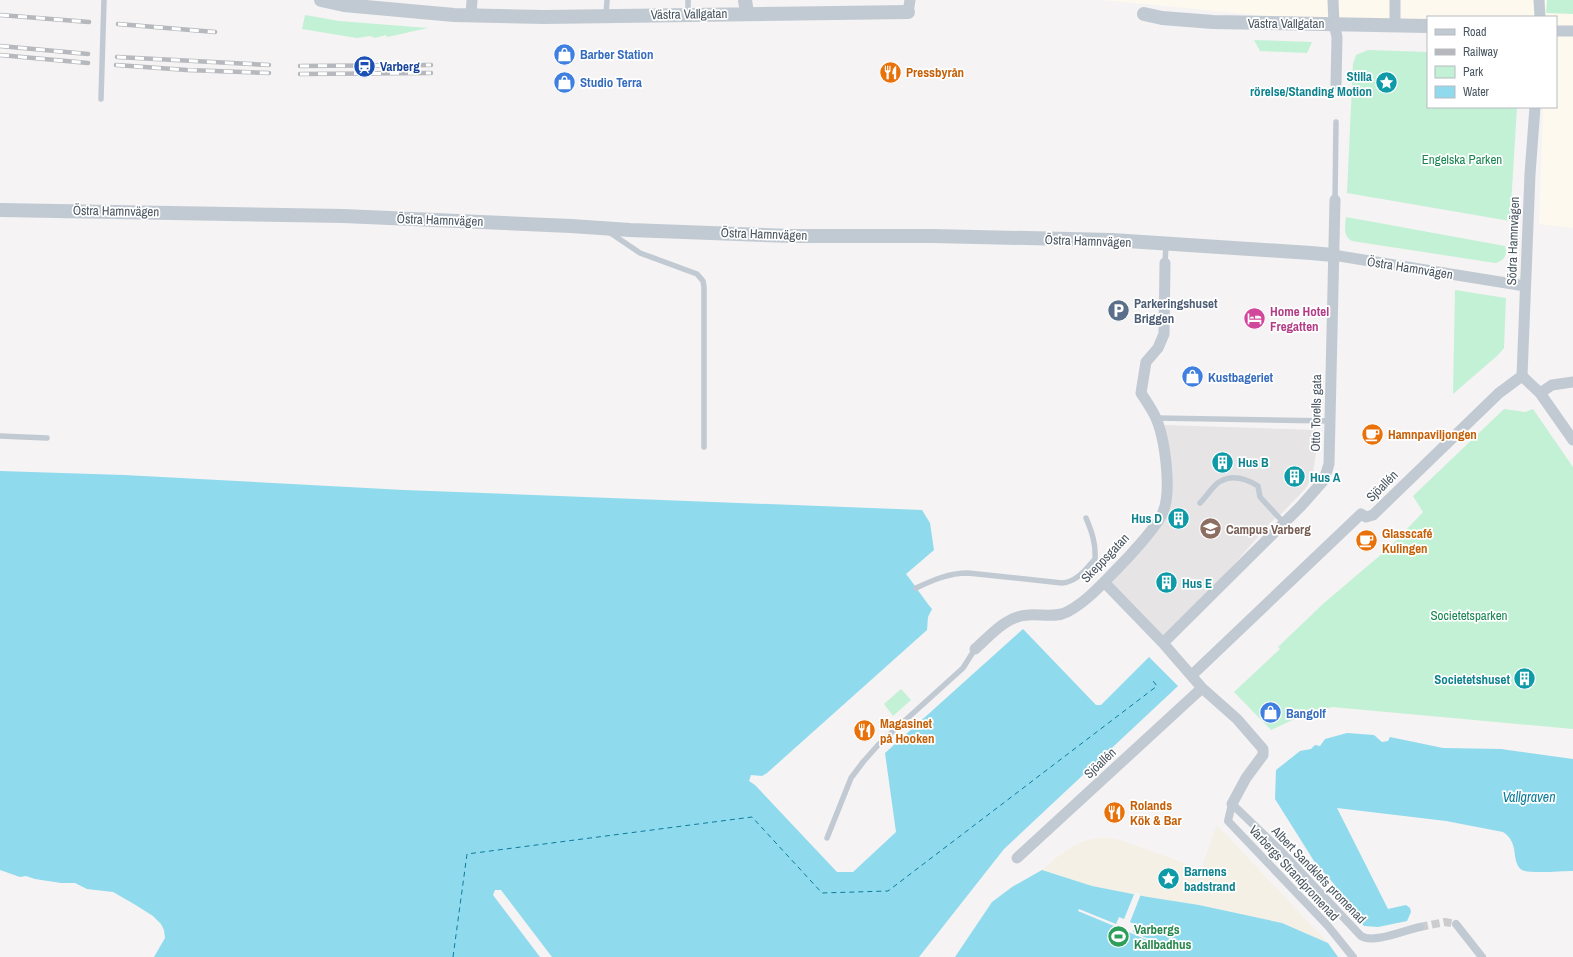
<svg xmlns="http://www.w3.org/2000/svg" width="1573" height="957" font-family="'Archivo Narrow',sans-serif">
	<style>
		.commercial { fill: #fdf9ef }
		.education { fill: #e6e4e5 }
		.green { fill: #c3f1d5 }
		.sand { fill: #f5f0e5 }
		.water { fill: #90daee }
		.pier { fill: #f5f3f3 }
		.lines { fill: none; stroke-linecap: round; stroke-linejoin: round }
		.ferry { stroke: #0c7c9b; stroke-width: 1; stroke-dasharray: 5 4; stroke-linecap: butt }
		.pedestrian-tunnel { stroke: #caccce; stroke-width: 8; stroke-dasharray: 8 4; stroke-linecap: butt }
		.service { stroke: #c1cad2; stroke-width: 5.5 }
		.pedestrian { stroke: #c1cad2; stroke-width: 8 }
		.minor { stroke: #c1cad2; stroke-width: 11 }
		.tertiary { stroke: #c1cad2; stroke-width: 14 }
		.rail-casing { stroke: #b5b8bd; stroke-width: 4.5 }
		.rail { stroke: #fff; stroke-width: 3; stroke-dasharray: 9; stroke-linecap: butt }
		.service-bridge { stroke: #c1cad2; stroke-width: 5.5 }
		.labels { text-anchor: middle; dominant-baseline: central; stroke-width: 3.5; stroke-linejoin: round; paint-order: stroke }
		.street-label { font-size: 13px; fill: #4a5661; stroke: #fff }
		.shop-label { font-size: 13px; font-weight: bold; fill: #366cbe; stroke: #fff; text-anchor: start }
		.transit-label { font-size: 13px; font-weight: bold; fill: #164399; stroke: #fff; text-anchor: start }
		.food-label { font-size: 13px; font-weight: bold; fill: #c56008; stroke: #fff; text-anchor: start }
		.culture-label { font-size: 13px; font-weight: bold; fill: #0d838f; stroke: #fff; text-anchor: start }
		.park-label { font-size: 13px; fill: #17864f; stroke: #fff }
		.service-label { font-size: 13px; font-weight: bold; fill: #4e5e75; stroke: #fff; text-anchor: start }
		.hotel-label { font-size: 13px; font-weight: bold; fill: #b23c85; stroke: #fff; text-anchor: start }
		.education-label { font-size: 13px; font-weight: bold; fill: #785e54; stroke: #fff; text-anchor: start }
		.leisure-label { font-size: 13px; font-weight: bold; fill: #27864d; stroke: #fff; text-anchor: start }
		.water-label { font-size: 14px; font-style: italic; fill: #0c7c9b; stroke: #fff }
	</style>
	<rect width="100%" height="100%" fill="#f5f3f3"/>
	<path class="commercial" d="M 1103,0 L 1573,0 L 1573,228 L 1539,224 L 1543,107 L 1556,107 L 1556,17 L 1428,17 L 1428,32 Z"/>
	<path class="education" d="M 1163,425 L 1316,430 L 1316,453 L 1312,478 L 1306,488 L 1282,513 L 1271,522 L 1216,585 L 1162,636 L 1111,582 L 1163,517 Z"/>
	<path class="green" d="M 1547,0 L 1573,0 L 1573,14 L 1546,13 Z
		M 305,15 L 339,21 L 428,28 L 387,37 L 386,35 L 375,38 L 370,36 L 357,38 L 302,29 Z
		M 1254,40 L 1312,42 L 1307,53 L 1260,51 Z
		M 1368,50 L 1428,52 L 1428,107 L 1517,107 L 1510,221 L 1347,193 L 1353,64 L 1356,55 Z
		M 1346,217 L 1505,246 C 1508,255 1504,261 1495,263 L 1352,241 C 1343,236 1345,227 1346,217 Z
		M 1455,290 L 1506,298 L 1504,348 L 1498,355 L 1453,394 Z
		M 1504,409 L 1525,412 L 1533,409 L 1573,467 L 1573,729 L 1332,707 L 1301,716 L 1271,730 L 1234,692 L 1280,649 L 1278,647 L 1324,603 L 1390,547 L 1423,512 L 1413,496 Z
		M 901,689 L 911,700 L 893,716 L 884,704 Z"/>
	<path class="sand" d="M 1217,825 L 1328,943 L 1282,923 L 1199,905 L 1148,897 L 1092,886 L 1042,870 C 1067,849 1085,832 1120,840 L 1201,869 Z"/>
	<path class="water" d="M 0,471 L 124,475 L 404,490 L 922,510 L 930,523 L 934,550 L 906,574 C 915,585 922,597 932,609 L 928,617 L 927,630 L 767,773 L 762,776 L 751,775 L 749,781 L 755,785 L 837,872 L 853,872 L 896,832 L 885,753 L 1023,629 L 1096,705 L 1101,705 L 1149,657 L 1178,686 L 1004,849 L 919,957 L 552,957 L 501,890 L 495,890 L 493,895 L 540,957 L 154,957 L 165,938 L 164,930 L 161,924 L 153,916 L 134,904 L 113,892 L 87,889 L 75,883 L 61,883 L 35,879 L 26,876 L 20,877 L 0,870 Z
		M 1347,733 L 1374,735 L 1382,742 L 1388,741 L 1390,737 L 1443,748 L 1501,749 L 1573,759 L 1573,871 C 1562,871 1530,874 1522,870 C 1517,867 1516,861 1515,856 C 1514,845 1512,838 1503,832 L 1446,821 L 1337,808 L 1388,909 L 1406,905 L 1410,908 L 1411,912 L 1407,921 L 1378,927 L 1364,926 L 1340,896 L 1334,884 L 1314,861 L 1275,799 L 1276,770 L 1300,751 L 1311,749 L 1315,745 L 1320,746 L 1325,739 Z
		M 1042,870 L 1092,886 L 1148,897 L 1199,905 L 1282,923 L 1328,943 L 1338,957 L 955,957 L 992,902 L 1012,887 Z"/>
	<path class="pier" d="M 1135,892 L 1141,894 L 1130,922 L 1136,925 L 1133,932 L 1169,948 L 1169,949 L 1078,911 L 1079,909 L 1116,924 L 1119,917 L 1124,919 Z"/>
	<g class="lines">
		<path class="ferry" d="M 453,957 L 467,854 L 752,817 L 822,893 L 888,891 L 1157,686 L 1153,681"/>
		<path class="pedestrian-tunnel" d="M 1420,927 L 1445,922 L 1456,924"/>
		<path class="service" d="M 688,14 L 688,0
			M 606,16 L 607,0
			M 1335,200 L 1336,122
			M 609,232 L 640,253 L 697,274 L 703,281 L 704,287 L 704,447
			M 1165,263 L 1166,244
			M 1156,418 L 1330,421
			M 0,436 L 47,438
			M 1200,503 C 1206,497 1212,487 1219,482 C 1232,474 1247,479 1258,486 L 1260,497 L 1284,523
			M 916,588 C 933,580 949,573 968,573 L 1062,583 C 1077,582 1086,569 1095,559 C 1096,544 1092,532 1086,518
			M 827,838 L 851,778 L 863,762 L 879,744 L 963,668 L 975,649"/>
		<path class="pedestrian" d="M 1456,924 L 1482,957
			M 1353,957 L 1328,926 L 1228,821 L 1232,804 L 1281,851 L 1361,936 C 1374,944 1405,930 1420,927"/>
		<path class="minor" d="M 1333,0 L 1334,24 L 1337,37 L 1336,84
			M 1539,0 L 1540,17
			M 908,12 L 910,0
			M 471,15 L 472,0
			M 1395,25 L 1395,0
			M 1556,31 L 1573,31
			M 1333,255 L 1525,286
			M 1522,376 L 1530,174 L 1535,107
			M 1522,376 L 1540,393 L 1573,440
			M 1540,393 L 1552,385 L 1573,382
			M 1104,582 L 1163,643
			M 975,649 C 991,635 1006,616 1028,615 C 1041,614 1055,618 1067,612 C 1085,603 1101,585 1115,571 C 1127,559 1157,527 1163,512 C 1172,491 1165,437 1155,416 C 1151,408 1146,401 1141,393 L 1146,362 L 1158,348 L 1164,334 L 1165,263
			M 1192,675 L 1361,514 L 1366,517 L 1373,515 L 1499,393 L 1522,376
			M 1232,804 L 1246,778 L 1263,755 L 1263,749 L 1237,719 L 1202,688 L 1163,643 L 1301,506 L 1324,480 L 1329,464 L 1335,200
			M 1017,858 L 1202,688"/>
		<path class="tertiary" d="M 321,0 L 344,5 L 454,15 L 544,17 L 908,12
			M 745,0 L 747,13
			M 1144,14 L 1162,18 L 1213,22 L 1428,26
			M 0,210 L 343,216 L 571,226 L 630,230 L 792,236 L 933,236 L 1112,240 L 1311,253 L 1333,255"/>
		<defs>
			<path id="rail" d="M 0,15 L 89,22
				M 118,24 L 215,32
				M 0,46 L 88,54
				M 0,55 L 88,63
				M 117,57 L 269,65
				M 116,65 L 187,70 L 269,73
				M 300,66 L 431,65
				M 300,74 L 431,73"/>
		</defs>
		<use href="#rail" class="rail-casing"/>
		<use href="#rail" class="rail"/>
		<path class="service-bridge" d="M 101,99 L 104,0"/>
	</g>
	<defs>
		<symbol id="shop-disc" viewBox="-11 -11 22 22"><circle r="9.5" fill="#3f7fe0" stroke="#fff"/><path d="M-5-2.5h2.3a2.7 3.5 0 0 1 5.4 0H5L5.5 6h-11ZM-1.5-2.5h3a1.5 2.3 0 0 0-3 0Z" fill="#fff"/></symbol>
		<symbol id="station-disc" viewBox="-11 -11 22 22"><circle r="9.5" fill="#1a4fb4" stroke="#fff"/><path d="M-3-6H3Q5-6 5-4V2Q5 4 3 4L4.5 6H3L1.5 4h-3L-3 6H-4.5L-3 4Q-5 4-5 2V-4Q-5-6-3-6ZM-3.5-4v3h7v-3ZM-3.5 1v1.5H-2V1ZM2 1v1.5H3.5V1Z" fill="#fff"/></symbol>
		<symbol id="restaurant-disc" viewBox="-11 -11 22 22"><circle r="9.5" fill="#e8710a" stroke="#fff"/><path d="M-5-6h1v4h1v-4h1v4h1v-4h1v5L-1.5 .5V6h-2V.5L-5-1ZM5-6V6H3V1.5H1.5Q1.5-4 5-6Z" fill="#fff"/></symbol>
		<symbol id="sight-disc" viewBox="-11 -11 22 22"><circle r="9.5" fill="#0f9aa8" stroke="#fff"/><path d="M0-6L1.8-2.2L6-1.7L2.9 1.2L3.7 5.4L0 3.3L-3.7 5.4L-2.9 1.2L-6-1.7L-1.8-2.2Z" fill="#fff"/></symbol>
		<symbol id="parking-disc" viewBox="-11 -11 22 22"><circle r="9.5" fill="#5c6f8a" stroke="#fff"/><path d="M-3.5-5.5H1a3.5 3.5 0 0 1 0 7H-1V5.5H-3.5ZM-1-3.4V-.6H.8a1.4 1.4 0 0 0 0-2.8Z" fill="#fff"/></symbol>
		<symbol id="hotel-disc" viewBox="-11 -11 22 22"><circle r="9.5" fill="#d1479c" stroke="#fff"/><path d="M-6-4.5h1.5V1H6V5H4.5V3h-9V5H-6ZM-4 0a1.8 1.8 0 1 1 3.6 0ZM.5 0V-2.5h3Q6-2.5 6 0Z" fill="#fff"/></symbol>
		<symbol id="cafe-disc" viewBox="-11 -11 22 22"><circle r="9.5" fill="#e8710a" stroke="#fff"/><path d="M-5.5-4.5H6V0H3Q3 3.5 0 3.5H-2.5Q-5.5 3.5-5.5 0ZM3-3.2v2h1.7v-2ZM-6 4.5H4V6H-6Z" fill="#fff"/></symbol>
		<symbol id="building-disc" viewBox="-11 -11 22 22"><circle r="9.5" fill="#0f9aa8" stroke="#fff"/><path d="M-4-6H4V6H1V3H-1V6H-4ZM-2.5-4.3h1.7v1.8h-1.7ZM.8-4.3h1.7v1.8H.8ZM-2.5-1h1.7V.8h-1.7ZM.8-1h1.7V.8H.8Z" fill="#fff"/></symbol>
		<symbol id="university-disc" viewBox="-11 -11 22 22"><circle r="9.5" fill="#8d6e63" stroke="#fff"/><path d="M0-5L7-2L0 1L-7-2ZM-4 1L0 2.5L4 1V4Q0 6-4 4Z" fill="#fff"/></symbol>
		<symbol id="stadium-disc" viewBox="-11 -11 22 22"><circle r="9.5" fill="#2e9e5b" stroke="#fff"/><path d="M0-5a6.5 5 0 1 0 0 10a6.5 5 0 1 0 0-10ZM-3.5-1.8h7v3.6h-7Z" fill="#fff"/></symbol>
	</defs>
	<g fill-rule="evenodd">
		<use href="#shop-disc" x="552" y="42" width="25" height="25"/>
		<use href="#station-disc" x="352" y="54" width="25" height="25"/>
		<use href="#restaurant-disc" x="878" y="60" width="25" height="25"/>
		<use href="#shop-disc" x="552" y="70" width="25" height="25"/>
		<use href="#sight-disc" x="1374" y="70" width="25" height="25"/>
		<use href="#parking-disc" x="1106" y="298" width="25" height="25"/>
		<use href="#hotel-disc" x="1242" y="306" width="25" height="25"/>
		<use href="#shop-disc" x="1180" y="364" width="25" height="25"/>
		<use href="#cafe-disc" x="1360" y="422" width="25" height="25"/>
		<use href="#building-disc" x="1210" y="450" width="25" height="25"/>
		<use href="#building-disc" x="1282" y="464" width="25" height="25"/>
		<use href="#building-disc" x="1166" y="506" width="25" height="25"/>
		<use href="#university-disc" x="1198" y="516" width="25" height="25"/>
		<use href="#cafe-disc" x="1354" y="528" width="25" height="25"/>
		<use href="#building-disc" x="1154" y="570" width="25" height="25"/>
		<use href="#building-disc" x="1512" y="666" width="25" height="25"/>
		<use href="#shop-disc" x="1258" y="700" width="25" height="25"/>
		<use href="#restaurant-disc" x="852" y="718" width="25" height="25"/>
		<use href="#restaurant-disc" x="1102" y="800" width="25" height="25"/>
		<use href="#sight-disc" x="1156" y="866" width="25" height="25"/>
		<use href="#stadium-disc" x="1106" y="924" width="25" height="25"/>
	</g>
	<g class="labels">
		<g class="street-label">
			<text transform="translate(689 14) rotate(-1)">Västra Vallgatan</text>
			<text x="1286" y="23">Västra Vallgatan</text>
			<text transform="translate(116 211) rotate(1)">Östra Hamnvägen</text>
			<text transform="translate(440 220) rotate(2)">Östra Hamnvägen</text>
			<text transform="translate(764 234) rotate(2)">Östra Hamnvägen</text>
			<text transform="translate(1088 241) rotate(2)">Östra Hamnvägen</text>
			<text transform="translate(1513 241) rotate(-88)">Södra Hamnvägen</text>
			<text transform="translate(1410 268) rotate(9)">Östra Hamnvägen</text>
			<text transform="translate(1316 413) rotate(-89)">Otto Torells gata</text>
			<text transform="translate(1382 486) rotate(-45)">Sjöallén</text>
			<text transform="translate(1105 558) rotate(-46)">Skeppsgatan</text>
			<text transform="translate(1100 763) rotate(-43)">Sjöallén</text>
			<text transform="translate(1294 873) rotate(47)">Varbergs Strandpromenad</text>
			<text transform="translate(1319 875) rotate(46)">Albert Sandklefs promenad</text>
		</g>
		<g class="shop-label">
			<text x="580" y="54">Barber Station</text>
			<text x="580" y="82">Studio Terra</text>
			<text x="1208" y="377">Kustbageriet</text>
			<text x="1286" y="713">Bangolf</text>
		</g>
		<g class="transit-label">
			<text x="380" y="66">Varberg</text>
		</g>
		<g class="food-label">
			<text x="906" y="72">Pressbyrån</text>
			<text x="1388" y="434">Hamnpaviljongen</text>
			<text x="1382" y="533">Glasscafé<tspan x="1382" dy="15">Kulingen</tspan></text>
			<text x="880" y="723">Magasinet<tspan x="880" dy="15">på Hooken</tspan></text>
			<text x="1130" y="805">Rolands<tspan x="1130" dy="15">Kök &amp; Bar</tspan></text>
		</g>
		<g class="culture-label">
			<text x="1372" y="76" text-anchor="end">Stilla<tspan x="1372" dy="15">rörelse/Standing Motion</tspan></text>
			<text x="1238" y="462">Hus B</text>
			<text x="1310" y="477">Hus A</text>
			<text x="1162" y="518" text-anchor="end">Hus D</text>
			<text x="1182" y="583">Hus E</text>
			<text x="1510" y="679" text-anchor="end">Societetshuset</text>
			<text x="1184" y="871">Barnens<tspan x="1184" dy="15">badstrand</tspan></text>
		</g>
		<g class="park-label">
			<text x="1462" y="159">Engelska Parken</text>
			<text x="1469" y="615">Societetsparken</text>
		</g>
		<g class="service-label">
			<text x="1134" y="303">Parkeringshuset<tspan x="1134" dy="15">Briggen</tspan></text>
		</g>
		<g class="hotel-label">
			<text x="1270" y="311">Home Hotel<tspan x="1270" dy="15">Fregatten</tspan></text>
		</g>
		<g class="education-label">
			<text x="1226" y="529">Campus Varberg</text>
		</g>
		<g class="leisure-label">
			<text x="1134" y="929">Varbergs<tspan x="1134" dy="15">Kallbadhus</tspan></text>
		</g>
		<g class="water-label">
			<text x="1529" y="797">Vallgraven</text>
		</g>
	</g>
	<rect x="1427" y="16" width="130" height="92" fill="#ffffff" stroke="#b7bbc0"/>
	<rect x="1435" y="29" width="20" height="6" fill="#c1cad2" stroke="#b7bbc0"/>
	<text x="1463" y="36" font-size="12" fill="#4a5661">Road</text>
	<rect x="1435" y="49" width="20" height="6" fill="#b5b8bd" stroke="#b7bbc0"/>
	<text x="1463" y="56" font-size="12" fill="#4a5661">Railway</text>
	<rect x="1435" y="66" width="20" height="12" fill="#c3f1d5" stroke="#b7bbc0"/>
	<text x="1463" y="76" font-size="12" fill="#4a5661">Park</text>
	<rect x="1435" y="86" width="20" height="12" fill="#90daee" stroke="#b7bbc0"/>
	<text x="1463" y="96" font-size="12" fill="#4a5661">Water</text>
</svg>
